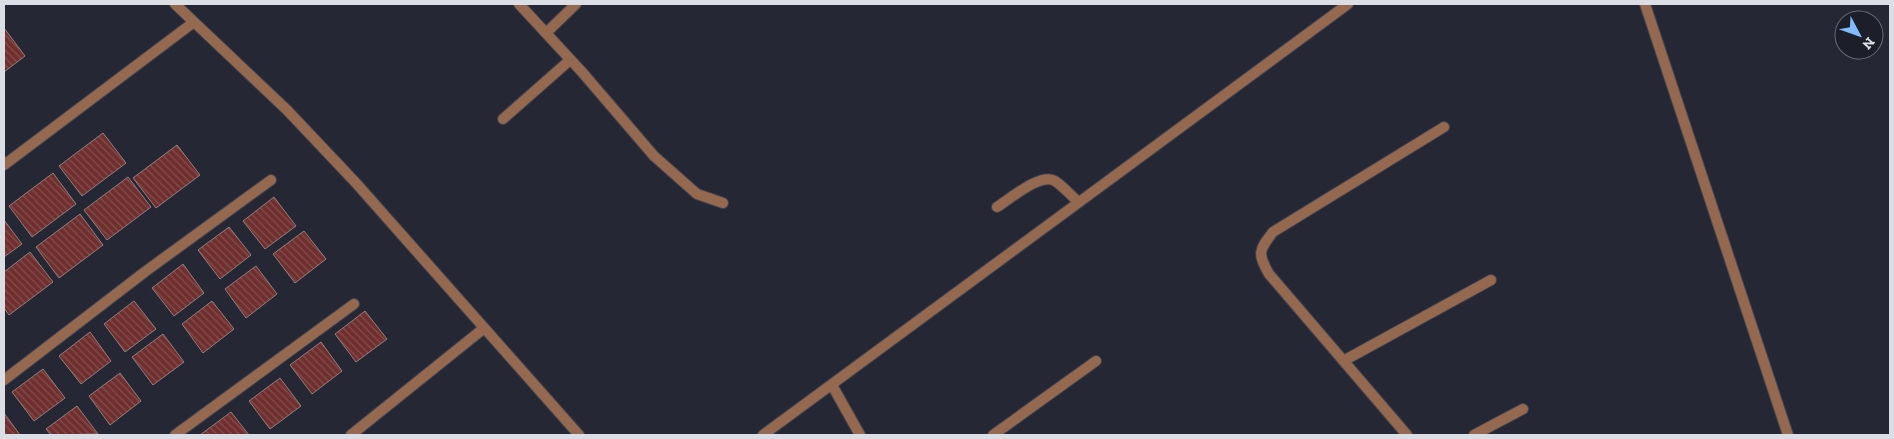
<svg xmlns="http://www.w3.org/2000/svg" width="1894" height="439" font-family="'Zilla Slab',serif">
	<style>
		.building { fill: url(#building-back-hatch); stroke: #927f7d }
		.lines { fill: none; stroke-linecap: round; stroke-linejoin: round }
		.service-casing { stroke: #424450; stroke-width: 12 }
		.minor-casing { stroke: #424450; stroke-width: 12 }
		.service { stroke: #956850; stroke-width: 10 }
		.minor { stroke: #956850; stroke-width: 10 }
	</style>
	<defs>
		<pattern id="building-back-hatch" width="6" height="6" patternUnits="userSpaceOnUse" patternTransform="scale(1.25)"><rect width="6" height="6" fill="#702f2f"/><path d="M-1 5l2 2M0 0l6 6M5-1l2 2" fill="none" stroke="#844d4d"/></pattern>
	</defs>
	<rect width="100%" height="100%" fill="#252734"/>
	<path class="building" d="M 4,28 L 25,56 L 4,72 Z
		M 103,133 L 126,163 L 82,196 L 59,166 Z
		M 177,145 L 200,175 L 156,208 L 133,178 Z
		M 53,173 L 76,204 L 32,237 L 9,206 Z
		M 128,177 L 151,207 L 107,240 L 84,210 Z
		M 274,197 L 296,226 L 265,249 L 243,221 Z
		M 80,214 L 103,245 L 59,278 L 36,247 Z
		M 4,220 L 22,244 L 4,257 Z
		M 229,227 L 251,255 L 220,279 L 198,250 Z
		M 304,231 L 326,259 L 295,283 L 273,254 Z
		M 30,252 L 53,282 L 9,315 L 4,308 L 4,272 Z
		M 183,264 L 204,293 L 174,316 L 152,288 Z
		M 256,266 L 277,294 L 246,318 L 225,289 Z
		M 134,301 L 156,329 L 125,352 L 104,324 Z
		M 212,301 L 234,329 L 203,353 L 182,324 Z
		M 365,311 L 387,339 L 356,362 L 335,334 Z
		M 90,332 L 111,361 L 81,384 L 59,356 Z
		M 163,334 L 184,362 L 153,385 L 132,357 Z
		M 321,342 L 342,371 L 312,394 L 290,365 Z
		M 43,369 L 65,398 L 34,421 L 12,392 Z
		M 120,373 L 141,401 L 110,425 L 89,396 Z
		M 280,378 L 301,406 L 270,429 L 249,401 Z
		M 77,406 L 98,434 L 51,435 L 46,429 Z
		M 231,412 L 249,435 L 200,435 Z
		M 4,413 L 20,435 L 4,435 Z"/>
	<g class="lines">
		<defs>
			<path id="service" d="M 546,33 L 576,4
				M 503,119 L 570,60
				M 997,207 C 1010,199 1041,172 1055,181 C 1064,187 1071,196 1079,202"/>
			<path id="minor" d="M 175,4 L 287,110 L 356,183 L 579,435
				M 519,4 L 582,72 L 654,156 L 697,194 L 723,203
				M 1645,4 L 1788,435
				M 4,165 L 194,22
				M 1345,360 L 1491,280
				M 4,380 L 146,271 L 271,180
				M 832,385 L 860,435
				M 175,435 L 354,304
				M 351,435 L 483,329
				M 763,435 L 1348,4
				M 993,435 L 1096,361
				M 1407,435 L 1269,274 C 1257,253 1259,250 1273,232 L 1444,127
				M 1474,435 L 1523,409"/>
		</defs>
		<use href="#service" class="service-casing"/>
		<use href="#minor" class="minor-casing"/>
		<use href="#service" class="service"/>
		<use href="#minor" class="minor"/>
	</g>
	<rect width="1894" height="439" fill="none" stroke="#dcdee6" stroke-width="10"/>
	<g transform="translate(1859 35) rotate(131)"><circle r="24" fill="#1c1e2a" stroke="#696b75"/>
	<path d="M0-4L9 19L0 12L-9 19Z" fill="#81bcfa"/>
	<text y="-8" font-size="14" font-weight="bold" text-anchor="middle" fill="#dcdee6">N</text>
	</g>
</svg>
